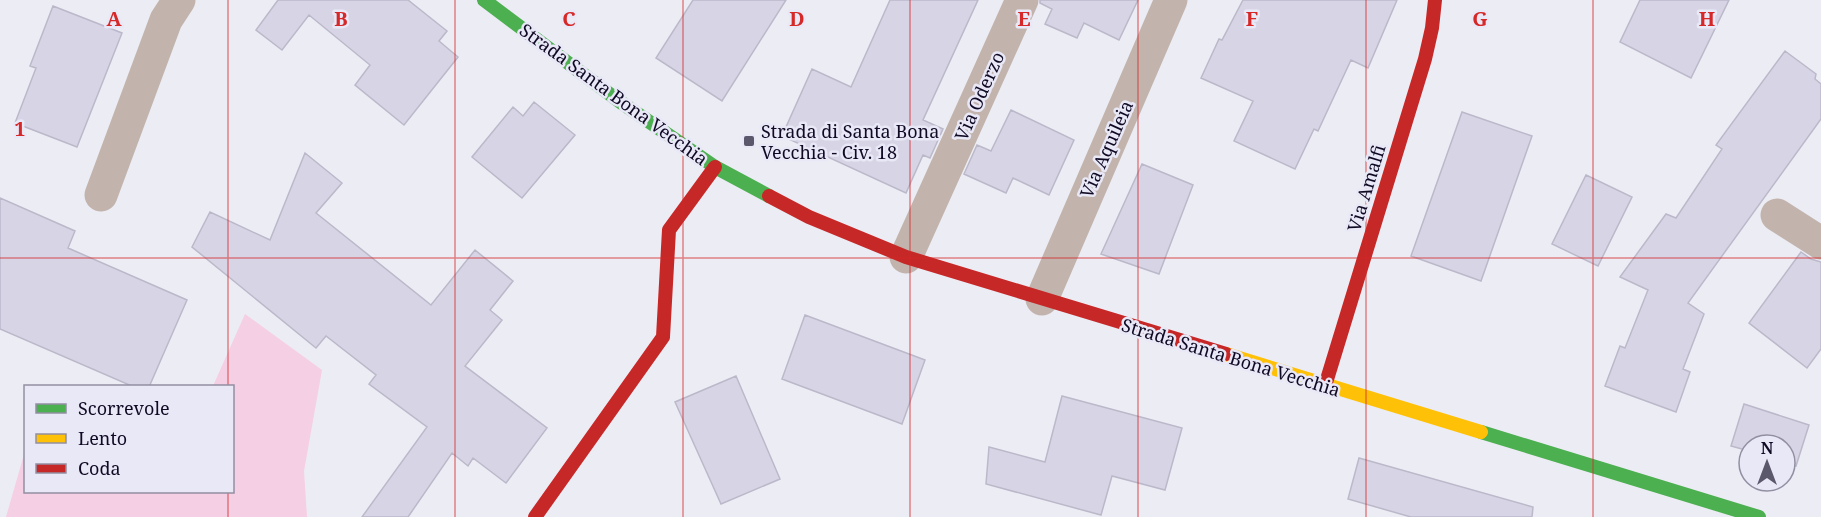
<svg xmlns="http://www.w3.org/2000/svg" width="1821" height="517" font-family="'Noto Serif',serif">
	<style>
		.green { fill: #f5cfe4 }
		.building { fill: #d7d5e5; stroke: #bbb8ca; stroke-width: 1.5 }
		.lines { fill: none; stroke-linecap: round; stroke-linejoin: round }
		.street { stroke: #c2b4ad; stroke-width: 33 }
		.fast { stroke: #4caf50; stroke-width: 14 }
		.slow { stroke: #ffc107; stroke-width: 14 }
		.jam { stroke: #c62828; stroke-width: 14 }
		.grid { fill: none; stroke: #d62828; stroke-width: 1.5; stroke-opacity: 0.55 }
		.poi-dot { fill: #5c586c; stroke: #e9e8f7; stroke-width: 2 }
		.labels { text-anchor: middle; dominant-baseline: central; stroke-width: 5; stroke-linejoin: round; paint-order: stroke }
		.street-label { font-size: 18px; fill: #0f0923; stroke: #e9e8f7 }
		.poi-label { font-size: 18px; fill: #0f0923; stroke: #e9e8f7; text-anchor: start }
		.grid-label { font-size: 20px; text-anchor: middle; font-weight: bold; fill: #d62828; stroke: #e9e8f7; stroke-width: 5; stroke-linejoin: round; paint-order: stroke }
	</style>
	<rect width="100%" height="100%" fill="#ececf4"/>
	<path class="green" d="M 245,314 L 322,370 L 304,471 L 307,517 L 6,517 L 25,451 L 26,492 L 232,492 L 232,386 L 213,386 Z"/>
	<path class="building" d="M 278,0 L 408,0 L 447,31 L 439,41 L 458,57 L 404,125 L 355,85 L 370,65 L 309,15 L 282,50 L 256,30 Z
		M 693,0 L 786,0 L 722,101 L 656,58 Z
		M 890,0 L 978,0 L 923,120 L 943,129 L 930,158 L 923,155 L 906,193 L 782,136 L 812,69 L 851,87 Z
		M 1040,0 L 1138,0 L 1119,40 L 1084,23 L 1077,38 L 1045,24 L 1052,9 L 1040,3 Z
		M 1243,0 L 1397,0 L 1368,68 L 1351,60 L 1318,131 L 1314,129 L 1295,169 L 1234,141 L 1253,101 L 1201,78 L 1219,39 L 1222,40 Z
		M 1640,0 L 1729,0 L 1691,78 L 1620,42 Z
		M 53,6 L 122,33 L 77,147 L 15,123 L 36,68 L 30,66 Z
		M 1785,51 L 1816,74 L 1815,79 L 1821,84 L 1821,119 L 1688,303 L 1704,314 L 1683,369 L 1690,372 L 1676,412 L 1605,386 L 1620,346 L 1625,348 L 1648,290 L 1620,277 L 1666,214 L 1676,218 L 1722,149 L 1716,145 Z
		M 534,102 L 575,135 L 522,198 L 472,157 L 513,107 L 523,116 Z
		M 1011,110 L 1074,140 L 1049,195 L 1013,178 L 1006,193 L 964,174 L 977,145 L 991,151 Z
		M 1462,112 L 1532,136 L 1481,281 L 1411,256 Z
		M 305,153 L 342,183 L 316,213 L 431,305 L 475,250 L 513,281 L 490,310 L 502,320 L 465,366 L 547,428 L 506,483 L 473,458 L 468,466 L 452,453 L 408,517 L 362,517 L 427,427 L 369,384 L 376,375 L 326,336 L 316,348 L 192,247 L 210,212 L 270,240 Z
		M 1142,164 L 1193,185 L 1159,274 L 1101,254 Z
		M 1586,175 L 1632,197 L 1598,266 L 1552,244 Z
		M 0,198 L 75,231 L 68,248 L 187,300 L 149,387 L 134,387 L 0,329 Z
		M 1801,252 L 1811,259 L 1821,262 L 1821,349 L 1807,368 L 1749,323 Z
		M 805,315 L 925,360 L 902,424 L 782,379 Z
		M 736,376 L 780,479 L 721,504 L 675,402 Z
		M 1062,396 L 1182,428 L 1165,490 L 1112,476 L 1101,515 L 986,484 L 989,447 L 1045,462 Z
		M 1744,404 L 1809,425 L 1796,466 L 1785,463 L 1785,445 L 1749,445 L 1749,451 L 1731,446 Z
		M 1359,458 L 1533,507 L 1532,517 L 1411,517 L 1348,499 Z"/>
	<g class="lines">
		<path class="street" d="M 101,195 L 166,20 L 179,0
			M 1777,215 L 1821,243
			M 906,257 L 1022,0
			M 1042,299 L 1171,0"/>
		<path class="fast" d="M 484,0 L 619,101 L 715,167 L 769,196
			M 1481,432 L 1759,517"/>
		<path class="slow" d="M 1226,354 L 1481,432"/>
		<path class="jam" d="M 769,196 L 809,217 L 906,257 L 1226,354
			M 1325,386 L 1425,59 L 1432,28 L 1435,0
			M 535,517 L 663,337 L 669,230 L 715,167"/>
	</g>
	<path class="grid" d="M 228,0 L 228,386M 455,0 L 455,517M 683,0 L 683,517M 910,0 L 910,517M 1138,0 L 1138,517M 1366,0 L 1366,517M 1593,0 L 1593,517M 0,258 L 1821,258M 228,492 L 228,517"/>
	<rect class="poi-dot" x="743" y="135" width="12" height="12" rx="3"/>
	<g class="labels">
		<g class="street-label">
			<text transform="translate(614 94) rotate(36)">Strada Santa Bona Vecchia</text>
			<text transform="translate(979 96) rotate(-66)">Via Oderzo</text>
			<text transform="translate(1106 149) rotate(-66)">Via Aquileia</text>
			<text transform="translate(1366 188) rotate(-73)">Via Amalfi</text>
			<text transform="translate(1231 357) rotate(17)">Strada Santa Bona Vecchia</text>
		</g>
		<g class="poi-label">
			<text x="761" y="131">Strada di Santa Bona<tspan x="761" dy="21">Vecchia - Civ. 18</tspan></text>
		</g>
	</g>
	<g class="grid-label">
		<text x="114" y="26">A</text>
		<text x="341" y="26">B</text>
		<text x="569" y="26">C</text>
		<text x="797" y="26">D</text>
		<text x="1024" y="26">E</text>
		<text x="1252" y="26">F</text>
		<text x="1480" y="26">G</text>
		<text x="1707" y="26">H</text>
		<text x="20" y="136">1</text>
	</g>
	<rect x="24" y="385" width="210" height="108" fill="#e9e8f7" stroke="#928fa2" stroke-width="1.5"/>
	<rect x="36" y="404" width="30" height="9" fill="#4caf50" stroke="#928fa2" stroke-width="1.5"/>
	<text x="78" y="415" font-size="18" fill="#0f0923">Scorrevole</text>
	<rect x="36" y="434" width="30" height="9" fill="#ffc107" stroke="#928fa2" stroke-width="1.5"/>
	<text x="78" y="445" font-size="18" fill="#0f0923">Lento</text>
	<rect x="36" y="464" width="30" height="9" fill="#c62828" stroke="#928fa2" stroke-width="1.5"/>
	<text x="78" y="475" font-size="18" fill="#0f0923">Coda</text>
	<g transform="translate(1767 463)"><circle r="28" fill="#e9e8f7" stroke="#928fa2" stroke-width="1.5"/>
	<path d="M0-4.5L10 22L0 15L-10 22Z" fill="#5c586c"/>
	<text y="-9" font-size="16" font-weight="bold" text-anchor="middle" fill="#0f0923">N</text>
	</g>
</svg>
